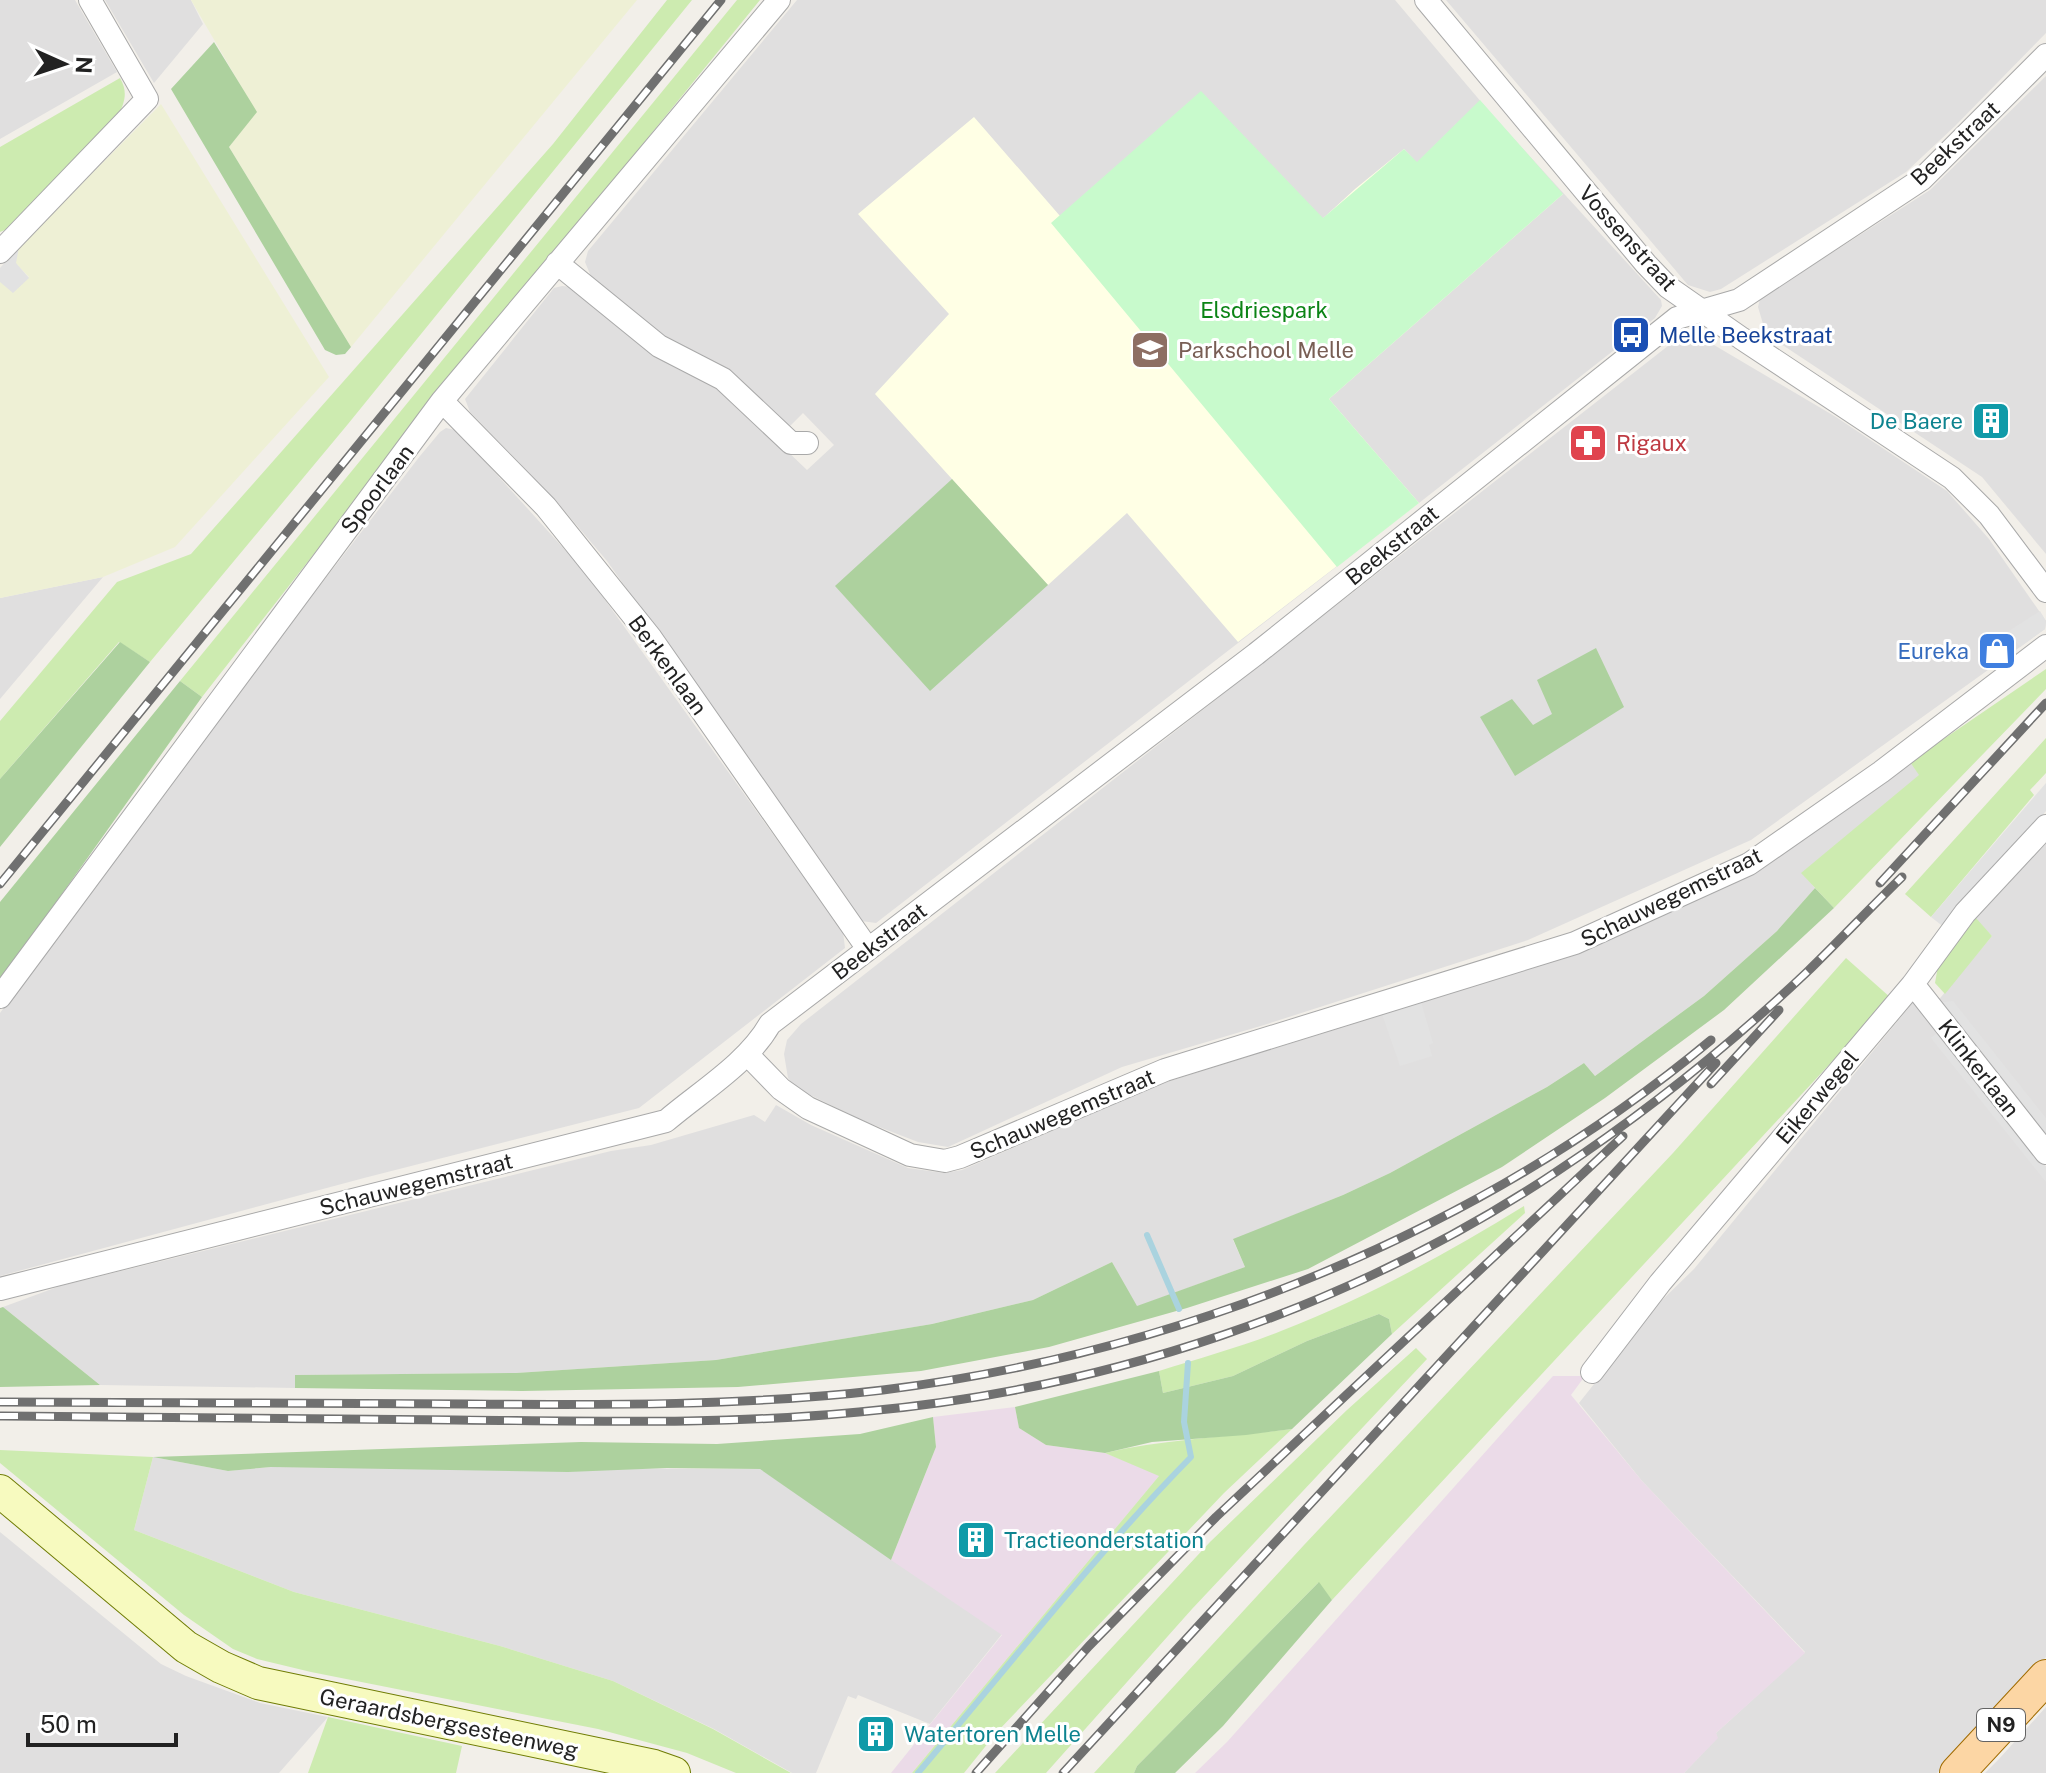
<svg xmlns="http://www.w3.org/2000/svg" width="2046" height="1773" font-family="'Public Sans',sans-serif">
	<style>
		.residential { fill: #e0dfdf }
		.industrial { fill: #ebdbe8 }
		.education { fill: #ffffe5 }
		.farmland { fill: #eef0d5 }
		.grass { fill: #cdebb0 }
		.forest { fill: #add19e }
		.park { fill: #c8facc }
		.parking { fill: #e2e2e2 }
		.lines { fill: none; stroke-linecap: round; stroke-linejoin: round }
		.stream { stroke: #aad3df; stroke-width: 6 }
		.minor-casing { stroke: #a9a9a9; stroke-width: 24 }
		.secondary-casing { stroke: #707d05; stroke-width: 34 }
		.primary-casing { stroke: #a06b00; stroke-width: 36 }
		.minor { stroke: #fff; stroke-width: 22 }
		.secondary { stroke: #f7fabf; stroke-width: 32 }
		.primary { stroke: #fcd6a4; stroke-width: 34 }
		.rail-casing { stroke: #707070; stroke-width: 9 }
		.rail { stroke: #fff; stroke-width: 6; stroke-dasharray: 18; stroke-linecap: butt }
		.labels { text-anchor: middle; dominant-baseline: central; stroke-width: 6; stroke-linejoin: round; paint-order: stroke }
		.shield { fill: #fff; stroke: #646464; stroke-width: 2 }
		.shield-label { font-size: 20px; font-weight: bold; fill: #222 }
		.street-label { font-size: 22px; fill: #222; stroke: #fff }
		.park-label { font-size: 22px; fill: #0c8416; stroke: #fff }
		.transit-label { font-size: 22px; fill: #164399; stroke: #fff; text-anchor: start }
		.education-label { font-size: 22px; fill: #785e54; stroke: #fff; text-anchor: start }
		.culture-label { font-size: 22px; fill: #0d838f; stroke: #fff; text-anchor: start }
		.health-label { font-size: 22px; fill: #be3a42; stroke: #fff; text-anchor: start }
		.shop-label { font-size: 22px; fill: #366cbe; stroke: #fff; text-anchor: end }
	</style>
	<rect width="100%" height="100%" fill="#f2efe9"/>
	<path class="residential" d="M 0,0 L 75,0 L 117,72 L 0,139 Z
		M 105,0 L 191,0 L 203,24 L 154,83 Z
		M 797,0 L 1395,0 L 1493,116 L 1661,300 L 1662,306 L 1655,318 L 1419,503 L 876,923 L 861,921 L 607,561 L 557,502 L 470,412 L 465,399 L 554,288 L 562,286 L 573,287 L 718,385 L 807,470 L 834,445 L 803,413 L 788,428 L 662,338 L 592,279 L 585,262 L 588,251 Z
		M 1446,0 L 2046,0 L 2046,33 L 1955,126 L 1906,172 L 1721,289 L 1710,292 L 1688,285 Z
		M 2046,76 L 2046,554 L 1982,477 L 1766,334 L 1758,307 L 1760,299 L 1930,190 Z
		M 1692,332 L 1836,417 L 1947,491 L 1989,539 L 2046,621 L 2045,629 L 1751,840 L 1528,940 L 1264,1025 L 1122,1067 L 948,1147 L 918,1142 L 861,1120 L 796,1088 L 788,1078 L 784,1054 L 787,1040 L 801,1024 L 1682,335 Z
		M 446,428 L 455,430 L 461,435 L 585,572 L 843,932 L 845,948 L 639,1108 L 364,1178 L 0,1276 L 0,1013 L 234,697 L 420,456 L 440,432 Z
		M 103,577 L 0,699 L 0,598 Z
		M 1910,762 L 1920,775 L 1802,873 L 1815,888 L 1777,931 L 1704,996 L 1595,1076 L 1584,1063 L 1547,1087 L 1390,1173 L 1343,1195 L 1233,1240 L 1245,1267 L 1136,1307 L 1112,1262 L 1033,1300 L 932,1324 L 716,1360 L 516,1373 L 296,1375 L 295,1388 L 100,1385 L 3,1307 L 60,1286 L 611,1151 L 651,1145 L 754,1115 L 765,1122 L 776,1105 L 811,1125 L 908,1168 L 944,1173 L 962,1170 L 1160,1084 L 1519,972 L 1601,941 Z
		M 2046,835 L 2046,1139 L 1936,1003 L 1992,936 L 1973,916 Z
		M 1915,1000 L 1938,1032 L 2046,1167 L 2046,1657 L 1937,1773 L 1684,1773 L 1717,1738 L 1716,1733 L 1805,1652 L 1642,1481 L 1579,1403 L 1656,1306 L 1694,1269 Z
		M 153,1457 L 228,1471 L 271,1467 L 760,1469 L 1002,1634 L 930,1724 L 858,1695 L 856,1699 L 848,1696 L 816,1773 L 792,1773 L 714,1729 L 613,1681 L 500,1646 L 294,1592 L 134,1530 Z
		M 0,1532 L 161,1664 L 186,1676 L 260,1703 L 328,1717 L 279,1773 L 0,1773 Z
		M 2046,1707 L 2046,1773 L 1985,1773 L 1999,1759 Z"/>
	<path class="industrial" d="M 1553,1376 L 1585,1376 L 1571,1395 L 1642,1481 L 1805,1653 L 1716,1733 L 1718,1738 L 1684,1773 L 1195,1773 L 1227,1742 Z
		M 1015,1407 L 1019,1428 L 1046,1445 L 1105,1453 L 1160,1475 L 912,1773 L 891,1773 L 1002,1635 L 891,1560 L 936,1447 L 933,1417 Z"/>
	<path class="education" d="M 974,117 L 1060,216 L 1126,160 L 1246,289 L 1355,189 L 1404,149 L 1427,174 L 1563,194 L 1329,399 L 1419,503 L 1238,642 L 1127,513 L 1048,585 L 875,394 L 949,314 L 858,214 Z"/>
	<path class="farmland" d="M 191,0 L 637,0 L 351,347 L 229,147 L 256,112 Z
		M 161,104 L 329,377 L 175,547 L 103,577 L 0,598 L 0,282 L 29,277 L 15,263 L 19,247 Z"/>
	<path class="grass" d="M 667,0 L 692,0 L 348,424 L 150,662 L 119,642 L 0,779 L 0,721 L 117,582 L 191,554 L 553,144 Z
		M 737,0 L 760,0 L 428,408 L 202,697 L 180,681 Z
		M 120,78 C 128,92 125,102 118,116 L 10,228 L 0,232 L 0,147 Z
		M 2046,669 L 2046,689 L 1834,908 L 1801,873 L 1919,775 L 1910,762 Z
		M 2046,738 L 2046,773 L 2030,790 L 2034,795 L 1931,917 L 1905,894 Z
		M 1976,918 L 1992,936 L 1945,994 L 1935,983 L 1938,966 Z
		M 1846,958 L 1891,998 L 1332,1600 L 1318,1583 L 1137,1766 L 1134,1773 L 1094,1773 L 1304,1545 L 1673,1153 Z
		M 1524,1206 L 1525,1213 L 1392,1334 L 1389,1319 L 1379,1314 L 1307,1341 L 1233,1376 L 1163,1393 L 1159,1371 C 1200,1358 1241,1347 1281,1331 C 1366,1298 1446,1254 1524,1206 Z
		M 1416,1348 L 1427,1359 L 1192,1609 L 1046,1773 L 995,1773 L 1210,1542 L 1347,1410 Z
		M 1292,1429 L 1224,1493 L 997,1732 L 964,1773 L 912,1773 L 1159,1476 L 1105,1453 C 1166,1439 1229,1437 1292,1429 Z
		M 0,1450 L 153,1457 L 134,1530 L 294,1592 L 500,1646 L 613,1681 L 713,1729 L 791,1773 L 736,1773 L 687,1753 L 598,1729 L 311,1672 L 257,1659 L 233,1649 L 184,1615 L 0,1463 Z
		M 328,1717 L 462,1746 L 456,1773 L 308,1773 Z"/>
	<path class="forest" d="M 214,42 L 257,112 L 229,147 L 351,347 L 345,354 L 336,355 L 325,350 L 171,89 Z
		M 952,479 L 1048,585 L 930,691 L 835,586 Z
		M 120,642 L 150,662 L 0,847 L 0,779 Z
		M 1596,648 L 1624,707 L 1515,776 L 1480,717 L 1512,699 L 1533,725 L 1552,714 L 1537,680 Z
		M 180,681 L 202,697 L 0,981 L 0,902 Z
		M 1815,888 L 1834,908 L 1724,1010 L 1605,1098 L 1502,1167 L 1308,1269 L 1187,1308 L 1049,1347 L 921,1371 L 738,1387 L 522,1391 L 295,1388 L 295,1375 L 516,1373 L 716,1360 L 932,1324 L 1033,1300 L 1112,1262 L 1137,1306 L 1245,1267 L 1233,1239 L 1343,1195 L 1390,1173 L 1547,1087 L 1584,1063 L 1595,1076 L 1704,996 L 1777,931 Z
		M 3,1307 L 100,1385 L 0,1387 L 0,1308 Z
		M 1379,1314 L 1389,1319 L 1392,1334 L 1292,1429 L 1246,1435 L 1152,1442 L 1105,1453 L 1046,1445 L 1019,1428 L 1015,1407 L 1159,1371 L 1163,1393 L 1233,1376 L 1307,1341 Z
		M 933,1417 L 936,1447 L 891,1560 L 760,1469 L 667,1468 L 568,1472 L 271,1467 L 228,1471 L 153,1457 L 581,1442 L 717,1444 L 860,1434 Z
		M 1319,1582 L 1332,1600 L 1223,1726 L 1175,1773 L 1134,1773 L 1137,1766 Z"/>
	<path class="park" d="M 1201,91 L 1323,218 L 1404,149 L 1417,162 L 1480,100 L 1563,194 L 1329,399 L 1419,503 L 1337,567 L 1051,223 Z"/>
	<path class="parking" d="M 19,247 L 16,263 L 29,278 L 13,293 L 0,282 L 0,268 Z
		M 2040,611 L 2046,621 L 2045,629 L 2020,647 L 2009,631 Z
		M 2046,783 L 2046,811 L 1945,928 L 1931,917 Z
		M 1953,1001 L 2046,1118 L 2046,1139 L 1936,1003 Z
		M 1421,1002 L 1433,1043 L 1429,1045 L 1432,1056 L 1400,1066 L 1382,1014 Z
		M 1938,1032 L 2046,1167 L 2046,1182 L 1931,1038 Z"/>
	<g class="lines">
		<path class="stream" d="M 1147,1235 L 1179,1309
			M 918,1773 C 1008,1667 1094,1556 1191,1457 L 1184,1422 L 1188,1363"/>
		<defs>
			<path id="minor" d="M 1426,0 L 1646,264 L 1668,287 L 1741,338 L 1952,478 L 1989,515 L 2046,591
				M 0,252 L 147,99 L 90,0
				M 557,263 L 659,346 L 723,379 L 791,443 L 807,443
				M 442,401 L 546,507 L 651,638 L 868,949
				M 1913,984 L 2046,1153
				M 0,997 L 442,401 L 779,0
				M 747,1054 L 781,1089 L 808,1108 L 910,1155 L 945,1161 L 960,1157 L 1165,1070 L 1575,943 L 1749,864 L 1881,772 L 2046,646
				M 0,1289 L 666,1121 C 701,1091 747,1064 770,1024 L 1256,654 L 1677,318 L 1739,300 L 1922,179 L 2046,55
				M 1592,1372 L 1660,1283 L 1913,984 L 1965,913 L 2046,826"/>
			<path id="secondary" d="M 0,1491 L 186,1647 L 221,1667 L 258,1683 L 654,1766 L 674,1773"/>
			<path id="primary" d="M 1957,1773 L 2046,1677"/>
		</defs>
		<use href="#minor" class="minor-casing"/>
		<use href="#secondary" class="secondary-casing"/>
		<use href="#primary" class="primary-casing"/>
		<use href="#minor" class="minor"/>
		<use href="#secondary" class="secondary"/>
		<use href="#primary" class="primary"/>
		<defs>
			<path id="rail" d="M 1880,883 L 2046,703
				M 0,884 L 721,0
				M 1711,1084 L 1779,1010
				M 0,1402 C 156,1403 313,1403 469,1404 C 607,1405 746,1406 883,1390 C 1179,1353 1481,1232 1711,1040
				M 0,1416 C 152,1417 304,1419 455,1420 C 590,1421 725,1425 859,1412 C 1105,1390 1350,1309 1556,1172 C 1645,1113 1730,1045 1807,972 C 1839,941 1870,908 1902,877
				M 976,1773 L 1089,1646 L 1216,1517 L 1623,1136
				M 1063,1773 L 1716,1063"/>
		</defs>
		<use href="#rail" class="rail-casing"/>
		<use href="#rail" class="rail"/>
	</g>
	<defs>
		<symbol id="bus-square" viewBox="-11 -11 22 22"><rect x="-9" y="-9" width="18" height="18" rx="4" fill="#1a4fb4" stroke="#fff"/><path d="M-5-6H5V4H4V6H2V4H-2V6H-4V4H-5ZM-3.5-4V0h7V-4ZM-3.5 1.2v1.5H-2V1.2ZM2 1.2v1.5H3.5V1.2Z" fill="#fff"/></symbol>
		<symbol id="school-square" viewBox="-11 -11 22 22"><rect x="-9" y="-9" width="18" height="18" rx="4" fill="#8d6e63" stroke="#fff"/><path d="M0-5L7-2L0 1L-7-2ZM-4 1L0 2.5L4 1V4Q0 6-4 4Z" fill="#fff"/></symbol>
		<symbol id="building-square" viewBox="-11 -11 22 22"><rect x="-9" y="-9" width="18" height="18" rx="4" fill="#0f9aa8" stroke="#fff"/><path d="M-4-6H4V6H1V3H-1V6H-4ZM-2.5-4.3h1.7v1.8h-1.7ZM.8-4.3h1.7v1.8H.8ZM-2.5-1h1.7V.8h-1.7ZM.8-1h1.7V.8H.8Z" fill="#fff"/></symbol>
		<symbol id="pharmacy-square" viewBox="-11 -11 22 22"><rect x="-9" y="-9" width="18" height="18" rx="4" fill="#e0444e" stroke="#fff"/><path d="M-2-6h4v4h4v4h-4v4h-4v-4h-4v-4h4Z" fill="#fff"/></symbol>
		<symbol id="shop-square" viewBox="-11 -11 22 22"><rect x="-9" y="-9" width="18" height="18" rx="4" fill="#3f7fe0" stroke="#fff"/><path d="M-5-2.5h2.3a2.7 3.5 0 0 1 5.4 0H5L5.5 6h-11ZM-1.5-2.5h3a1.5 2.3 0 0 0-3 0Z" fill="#fff"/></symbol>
	</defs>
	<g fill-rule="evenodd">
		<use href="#bus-square" x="1609" y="313" width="44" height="44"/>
		<use href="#school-square" x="1128" y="328" width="44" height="44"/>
		<use href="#building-square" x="1969" y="399" width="44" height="44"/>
		<use href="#pharmacy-square" x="1566" y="421" width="44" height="44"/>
		<use href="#shop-square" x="1975" y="629" width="44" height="44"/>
		<use href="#building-square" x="954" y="1518" width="44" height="44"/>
		<use href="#building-square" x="854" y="1712" width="44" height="44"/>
	</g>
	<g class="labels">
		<rect class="shield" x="1977" y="1709" width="48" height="32" rx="6"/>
		<g class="shield-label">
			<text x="2001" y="1725">N9</text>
		</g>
		<g class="street-label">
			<text transform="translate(1955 143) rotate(-43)">Beekstraat</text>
			<text transform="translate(1628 238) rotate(48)">Vossenstraat</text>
			<text transform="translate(377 489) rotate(-53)">Spoorlaan</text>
			<text transform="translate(1392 545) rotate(-39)">Beekstraat</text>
			<text transform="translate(668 665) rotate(54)">Berkenlaan</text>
			<text transform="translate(1671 897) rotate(-26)">Schauwegemstraat</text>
			<text transform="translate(879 941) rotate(-37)">Beekstraat</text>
			<text transform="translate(1979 1068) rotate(52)">Klinkerlaan</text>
			<text transform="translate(1817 1097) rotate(-50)">Eikerwegel</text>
			<text transform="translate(1062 1114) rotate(-23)">Schauwegemstraat</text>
			<text transform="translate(416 1184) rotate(-14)">Schauwegemstraat</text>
			<text transform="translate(449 1723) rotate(12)">Geraardsbergsesteenweg</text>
		</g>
		<g class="park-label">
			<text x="1264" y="310">Elsdriespark</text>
		</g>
		<g class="transit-label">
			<text x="1659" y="335">Melle Beekstraat</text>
		</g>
		<g class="education-label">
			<text x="1178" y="350">Parkschool Melle</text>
		</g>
		<g class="culture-label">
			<text x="1963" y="421" text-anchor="end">De Baere</text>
			<text x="1004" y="1540">Tractieonderstation</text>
			<text x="904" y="1734">Watertoren Melle</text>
		</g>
		<g class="health-label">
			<text x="1616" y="443">Rigaux</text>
		</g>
		<g class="shop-label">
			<text x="1969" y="651">Eureka</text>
		</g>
	</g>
	<g transform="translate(64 64) rotate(93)" stroke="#ffffff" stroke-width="6" paint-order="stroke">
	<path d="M0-6L14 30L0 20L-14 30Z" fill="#222222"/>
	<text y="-12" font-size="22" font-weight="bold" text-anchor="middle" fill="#222222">N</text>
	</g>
	<path d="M28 1733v12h148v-12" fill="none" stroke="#222222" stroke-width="4"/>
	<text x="40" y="1733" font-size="24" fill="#222222" stroke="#ffffff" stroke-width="6" paint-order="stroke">50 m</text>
</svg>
